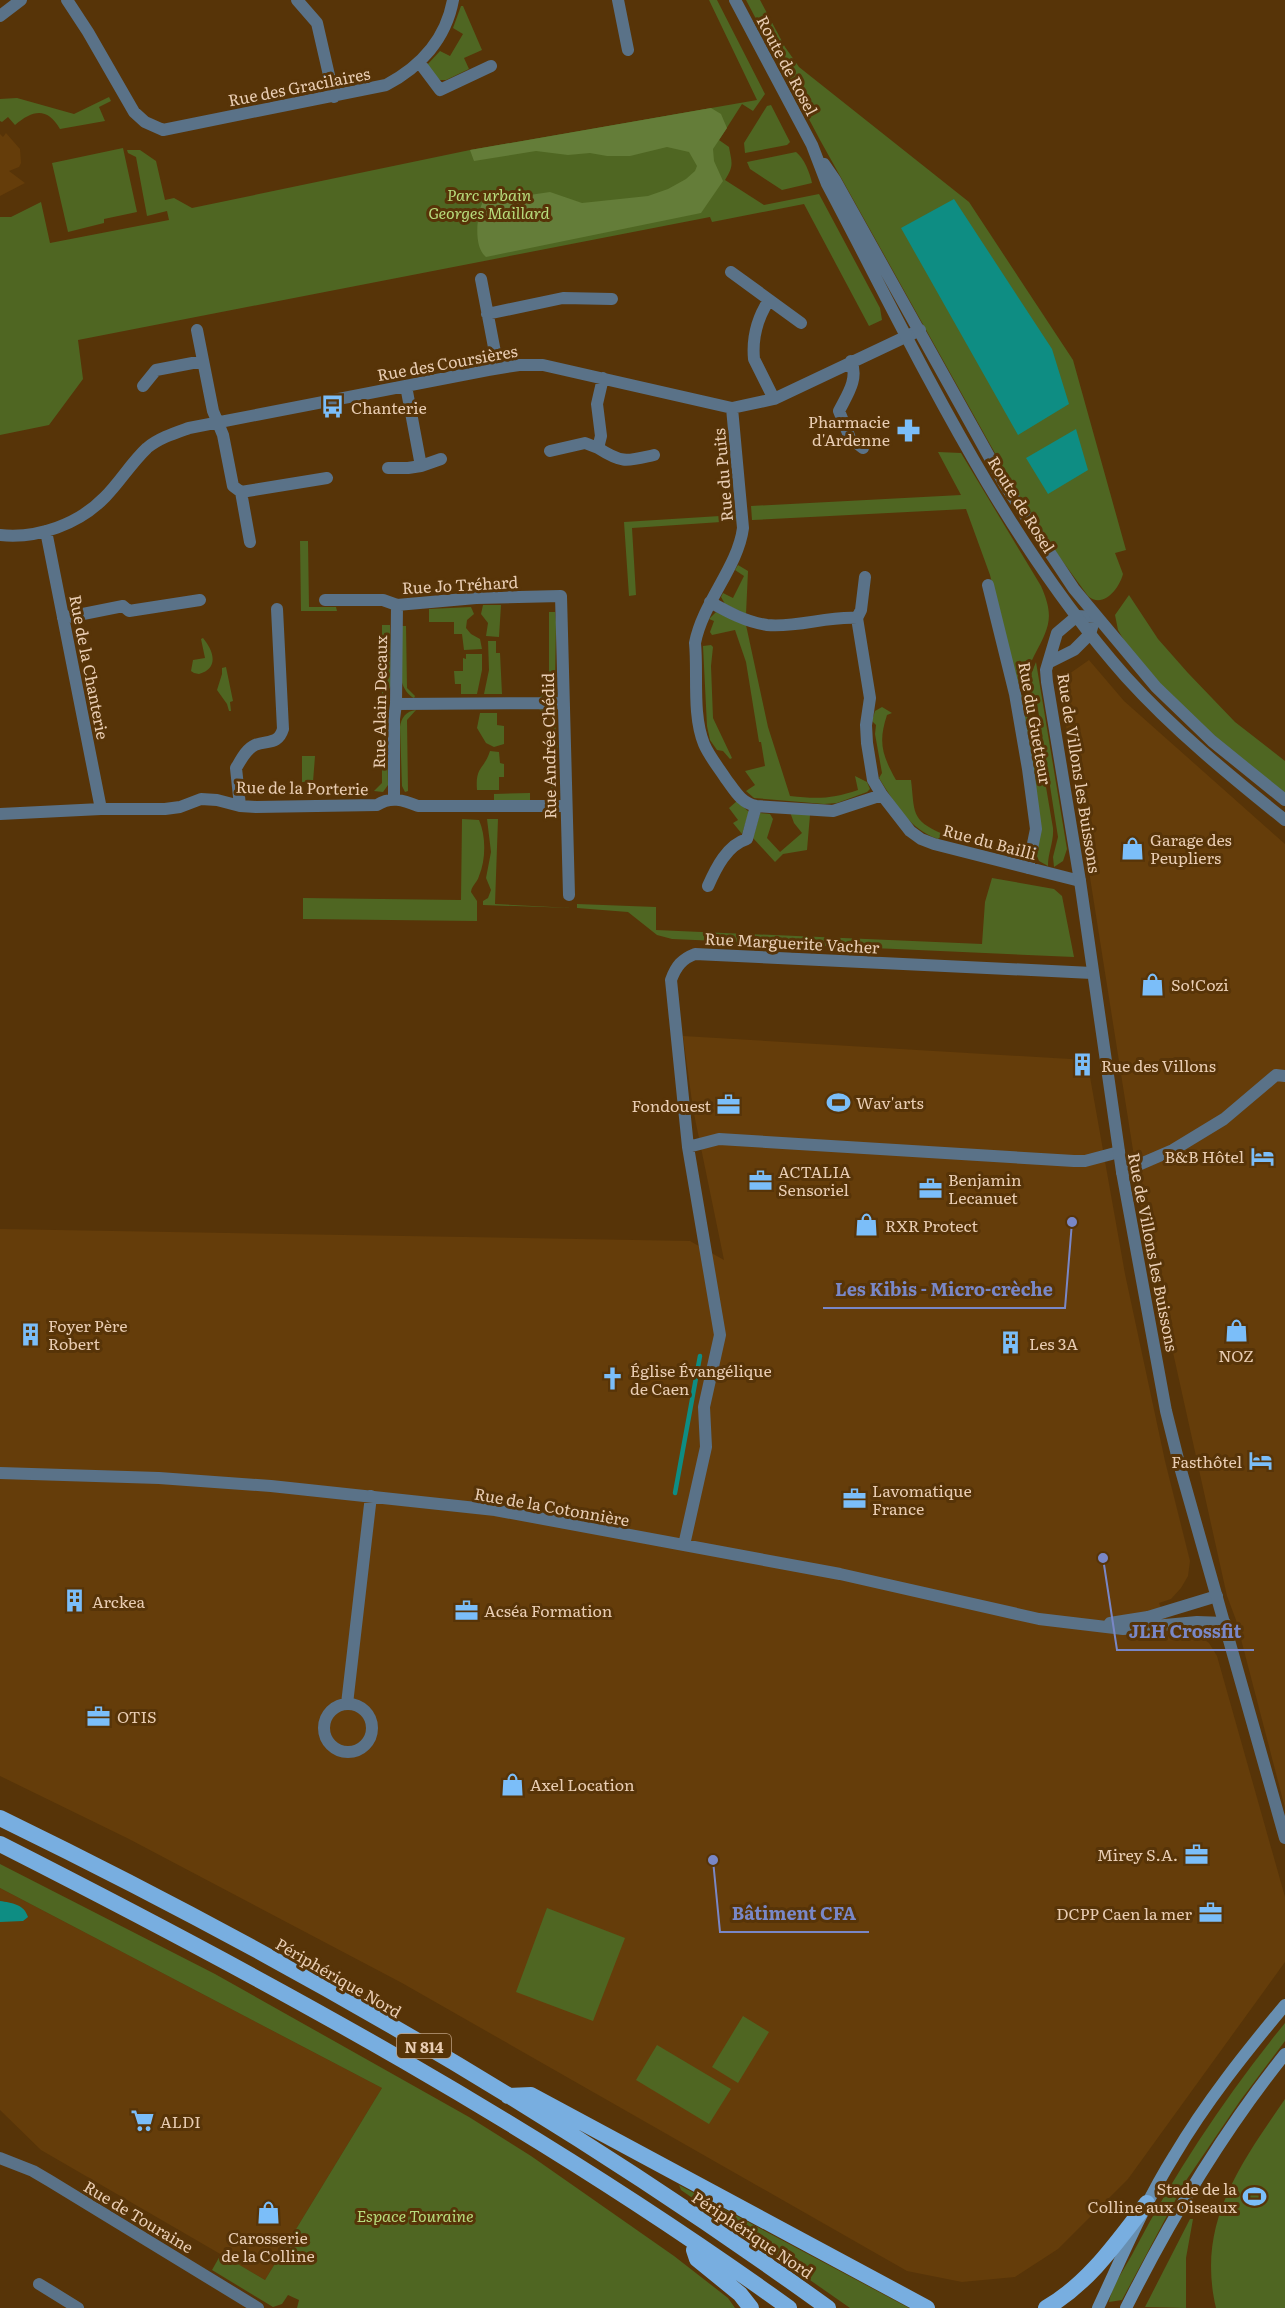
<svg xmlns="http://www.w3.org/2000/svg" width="1285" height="2308" font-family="Literata,serif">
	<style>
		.built { fill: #653d0a }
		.green { fill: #4f6622 }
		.forest { fill: #647d39 }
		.water { fill: #0e8d83 }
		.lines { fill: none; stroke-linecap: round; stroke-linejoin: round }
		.stream { stroke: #0e8d83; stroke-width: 4.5 }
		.minor { stroke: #5a7288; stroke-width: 12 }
		.tertiary { stroke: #5a7288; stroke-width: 12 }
		.secondary { stroke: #688fb1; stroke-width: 12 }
		.trunk { stroke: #78aee0; stroke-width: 16 }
		.labels { text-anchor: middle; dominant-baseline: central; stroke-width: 6; stroke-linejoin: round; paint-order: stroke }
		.shield { fill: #573408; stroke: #bd9f80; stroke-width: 1.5 }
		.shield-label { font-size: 15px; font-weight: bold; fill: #e9cdb3 }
		.street-label { font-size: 16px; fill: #e9cdb3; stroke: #573408 }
		.park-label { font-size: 16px; font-style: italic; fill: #b7dc7c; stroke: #573408 }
		.poi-label { font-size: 16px; fill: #e9cdb3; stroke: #573408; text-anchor: start }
		.leader { fill: none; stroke: #7987c7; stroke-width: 2 }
		.callout-dot { fill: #7987c7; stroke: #573408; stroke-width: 2 }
		.callout-label { font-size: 18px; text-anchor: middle; font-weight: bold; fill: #7987c7; stroke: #573408; stroke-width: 6; stroke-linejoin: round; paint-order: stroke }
	</style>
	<rect width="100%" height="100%" fill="#573408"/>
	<path class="built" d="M 6,133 L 20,149 L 21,163 L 19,167 L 9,171 L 25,183 L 0,196 L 0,134 L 3,137 Z
		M 1089,660 L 1124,701 L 1285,844 L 1285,1808 L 1236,1620 L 1227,1596 L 1139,1199 L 1133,1150 L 1059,681 Z
		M 683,1036 L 1087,1060 L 1125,1274 L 1165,1461 L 1190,1561 L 1188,1576 L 1181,1588 L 1171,1599 L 1159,1603 L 1172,1631 L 1185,1632 L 1198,1635 L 1209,1643 L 1217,1656 L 1285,1897 L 1285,1962 L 1128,2179 L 1058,2249 L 1015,2277 L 962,2282 L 907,2271 L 402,1983 L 129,1839 L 0,1776 L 0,1229 L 690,1241 L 724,1260 L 693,1109 Z
		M 0,1888 L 382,2088 L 265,2280 L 41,2150 L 0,2110 Z"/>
	<path class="green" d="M 709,0 L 717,0 L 765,94 L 753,111 L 742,104 L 719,140 L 729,147 C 732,164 734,165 725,180 L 764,205 L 819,194 L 880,308 L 882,320 L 869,326 L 804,204 L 712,222 L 710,217 L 78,340 L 83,379 L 49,425 L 0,435 L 0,217 L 11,217 L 41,202 L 50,243 L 169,220 L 167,211 L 147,216 L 136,157 L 128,153 L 127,150 L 140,150 L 156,161 L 165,200 L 174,198 L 192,208 L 470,150 L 757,100 Z
		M 746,0 L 760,0 L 785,47 L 799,67 L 969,202 L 1073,360 L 1126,550 L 1115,553 L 1123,574 C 1119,589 1103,609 1088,596 L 1042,533 L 1015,489 L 820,140 Z
		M 461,6 L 463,6 L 482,50 L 464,58 L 469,69 L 446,80 L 440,80 L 426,66 L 440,51 L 450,56 L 463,34 L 453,28 Z
		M 109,97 L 111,101 L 99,107 L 105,121 L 60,129 C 47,107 33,110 15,125 L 8,117 L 2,122 L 0,121 L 0,99 L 17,98 L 74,114 Z
		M 771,105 L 790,142 L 787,145 L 745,153 L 744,143 L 767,106 Z
		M 123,148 L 137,212 L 104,219 L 104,223 L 68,232 L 52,163 Z
		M 796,152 C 804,158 810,173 812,183 L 782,190 L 750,169 L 747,162 Z
		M 938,452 L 961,453 L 1041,586 C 1055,618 1049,627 1034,656 C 1029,665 1027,674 1022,682 L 1019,683 L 1016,679 L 990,575 L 966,509 L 752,520 L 751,506 L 961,495 Z
		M 736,515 L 736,521 L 632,528 L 636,595 L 629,596 L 624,522 Z
		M 300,541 L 308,541 L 309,607 L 336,607 L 337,611 L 301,611 Z
		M 738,565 L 748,571 L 746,614 L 725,604 L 721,597 L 723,593 L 733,598 L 744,576 L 735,570 Z
		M 1129,595 L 1158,639 L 1188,673 L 1235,722 L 1285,761 L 1285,793 L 1222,743 L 1164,689 L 1125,642 L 1118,630 L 1115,615 Z
		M 483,605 L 501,605 L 499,637 L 486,636 L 488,623 L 481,614 Z
		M 471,607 L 474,614 L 467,620 L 466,628 L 471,634 L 480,639 L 482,649 L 464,650 L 462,634 L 454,634 L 454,622 L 429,622 L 429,609 Z
		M 549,612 L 555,612 L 556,622 L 555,685 L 551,693 L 540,697 L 549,686 Z
		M 716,612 L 746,625 L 768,727 L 790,796 C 817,799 832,799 858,790 L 855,776 L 867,782 L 870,789 L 867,792 L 837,803 L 824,804 L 754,798 L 746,791 L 755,785 L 745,771 L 765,766 L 761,742 L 759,742 L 746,662 L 735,630 L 712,635 L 710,632 L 714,621 L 709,619 Z
		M 382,625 L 390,625 L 391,686 L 386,694 L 388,785 L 383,792 L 374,791 L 382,783 Z
		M 400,626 L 406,626 L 407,688 L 415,696 L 414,698 C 393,687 400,647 400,626 Z
		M 203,638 C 213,650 220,668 199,674 L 194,673 L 191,671 L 193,660 L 205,658 L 201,639 Z
		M 488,641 L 496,641 L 496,653 L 500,653 L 502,694 L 484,694 L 489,670 Z
		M 711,645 L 713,647 L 711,666 L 713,718 L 732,758 L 730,759 L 723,751 L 717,750 L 710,740 L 707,726 L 703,646 Z
		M 466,654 L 482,654 L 482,670 L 477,694 L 461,694 L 461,684 L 455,684 L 454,671 L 463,671 L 463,658 L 466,659 Z
		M 1036,662 L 1067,849 L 1063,861 L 1054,867 L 1053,857 L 1058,837 L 1037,703 L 1025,689 Z
		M 226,667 L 233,701 L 230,702 L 231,711 L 229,711 L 227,704 L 217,690 L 222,674 L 222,668 Z
		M 1023,695 L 1032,705 L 1053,828 C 1054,842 1048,852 1048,866 L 1039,861 L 1035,851 L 1020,696 Z
		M 882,707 L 892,713 L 887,715 C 878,742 882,755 896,780 L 911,780 C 915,812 910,820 943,834 L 938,839 C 909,829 895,803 879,778 L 882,773 L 875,734 L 876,725 L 872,721 L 875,711 Z
		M 539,709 L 550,712 C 560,724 561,786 551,798 L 551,720 Z
		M 416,710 L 407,720 L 408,791 L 405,792 L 402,786 L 400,727 C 401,718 406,711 416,710 Z
		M 480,713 L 497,713 L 497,725 L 504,726 L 504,744 L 494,747 L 486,743 L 477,728 Z
		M 490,751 L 499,752 L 500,763 L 504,764 L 504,777 L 499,777 L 499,790 L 477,790 C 475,766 484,770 490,751 Z
		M 302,756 L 315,756 L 313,782 L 302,782 Z
		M 530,793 L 530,800 L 494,801 L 494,794 Z
		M 737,801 L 749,812 L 742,834 L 733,823 L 738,820 L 729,808 Z
		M 790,812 L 810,815 L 807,850 L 783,854 L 775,862 L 753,838 L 760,813 L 770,814 L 773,819 L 767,838 L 780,852 L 802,833 L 794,823 Z
		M 462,819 L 479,820 C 486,836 486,859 479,876 C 477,883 472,885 471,892 L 477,901 L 477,921 L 303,919 L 303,898 L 461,900 Z
		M 487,819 L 498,819 L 495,904 L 572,908 L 483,905 L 483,901 L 488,898 L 491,890 L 486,878 L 491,852 Z
		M 992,878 L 1054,889 L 1062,896 L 1074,957 L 672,939 L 657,935 L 628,912 L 577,908 L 577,904 L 656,907 L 656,930 L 982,944 L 985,902 Z
		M 0,1864 L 215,1974 L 469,2117 L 531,2156 L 674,2256 L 728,2298 L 735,2308 L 297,2308 L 299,2300 L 288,2295 L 282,2304 L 273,2307 L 212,2270 L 221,2254 L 265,2280 L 382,2088 L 0,1888 Z
		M 547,1908 L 625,1938 L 593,2021 L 516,1992 Z
		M 743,2016 L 769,2032 L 738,2083 L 712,2067 Z
		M 1285,2023 L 1285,2041 L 1240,2101 L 1185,2182 L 1122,2300 L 1109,2302 C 1112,2285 1127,2265 1135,2249 C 1177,2169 1228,2093 1285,2023 Z
		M 657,2045 L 731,2089 L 709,2124 L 636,2080 Z
		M 1285,2099 L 1285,2308 L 1216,2308 C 1196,2224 1240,2165 1285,2099 Z
		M 679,2185 L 909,2308 L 850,2308 L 681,2190 Z
		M 1190,2219 L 1193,2219 L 1186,2258 L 1186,2308 L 1145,2307 Z"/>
	<path class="forest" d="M 711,108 L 721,114 L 727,128 L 713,149 L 714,161 L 723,181 L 701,213 L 486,257 C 472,246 477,209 486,195 L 509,198 L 550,192 L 582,203 L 648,196 L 668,189 L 686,179 L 695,171 L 697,166 L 689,152 L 667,147 L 630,156 L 607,156 L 590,153 L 568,155 L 536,151 L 474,161 L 470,150 Z"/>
	<path class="water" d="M 954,199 L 1052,349 L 1069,404 L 1018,435 L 901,228 Z
		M 1076,429 L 1088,470 L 1048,494 L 1026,458 Z
		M 0,1901 C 12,1903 24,1904 28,1917 L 23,1921 L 0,1922 Z"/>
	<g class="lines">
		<path class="stream" d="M 675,1493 L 700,1356"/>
		<path class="minor" d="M 67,0 L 88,32 L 134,112 L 145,122 L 163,130 L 386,85 C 420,67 446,39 453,0
			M 297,0 L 317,23 L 334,97
			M 618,0 L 628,50
			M 0,16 L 21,0
			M 419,62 L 440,90 L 491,66
			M 731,272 L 801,323
			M 481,279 L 498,368
			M 769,300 C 758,317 752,338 754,359 L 774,399
			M 487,314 L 563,298 L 612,299
			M 197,330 L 213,411 L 223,435 L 233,486 L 241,492 L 327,478
			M 851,361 C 859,379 847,395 839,411 L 850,438 L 863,448
			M 143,386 L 156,370 L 203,361
			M 598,448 C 623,464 627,461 654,455
			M 550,451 L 585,443 L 598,448 L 601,436 L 597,404 L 603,378
			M 421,466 L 441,459
			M 388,468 L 408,468 L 421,466 L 406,386
			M 241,492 L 250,542
			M 46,531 L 101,809
			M 0,535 C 38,539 79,524 105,497 C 120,482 131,463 147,448 C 159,438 175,433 189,428 L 488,370 L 519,365 L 543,365 L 732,408 L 774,399 L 920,330
			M 865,577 L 861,610 L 857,618 L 870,698 L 866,725 L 867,743 L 873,780 L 882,795 L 910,831 L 921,839 L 934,844 L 1080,881
			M 988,585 L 1015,694 L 1028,769 L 1036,829 L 1028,868
			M 325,600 L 383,600 L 397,605 L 476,598 L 561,596 L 569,895
			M 710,602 C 728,612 746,622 767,625 C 797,628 827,616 857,618
			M 1077,616 L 1095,617 L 1090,634
			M 63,618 L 123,606 L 129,611 L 200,600
			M 396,704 L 564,703
			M 394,799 L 394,719 L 396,704 L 397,605
			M 240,806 L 236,768 C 241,760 246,749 255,745 C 268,740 278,745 283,729 L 277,609
			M 756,806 L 833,811 L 882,795
			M 0,814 L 101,809 L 165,809 L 180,807 L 201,799 L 217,800 L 240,806 L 256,807 L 377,805 C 391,796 403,800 418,806 L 566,806
			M 708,886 C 716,868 727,845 747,839 L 756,806 C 741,803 735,791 726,779 C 719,768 709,756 704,744 C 692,715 698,673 695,643 C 703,602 738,567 743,528 L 732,408
			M 688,1147 L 719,1139 L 1074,1161 L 1085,1161 L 1119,1152
			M 1122,1172 L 1173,1150 L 1224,1119 L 1276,1075 L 1285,1076
			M 0,1473 L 159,1478 L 271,1486 L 495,1510 L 840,1574 L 1039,1619 L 1123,1629 L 1197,1622 L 1225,1623
			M 684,1545 L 706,1447 L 704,1407 L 720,1335 L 688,1147 L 671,980 C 676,966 682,959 695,954 L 1092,973
			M 1110,1623 L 1148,1617 L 1217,1596
			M 347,1704 L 371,1496
			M324 1728a24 24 0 1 1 48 0a24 24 0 1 1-48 0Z
			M 39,2284 L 78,2308"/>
		<path class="tertiary" d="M 735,0 L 812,145 L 827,184 C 916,352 999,534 1126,677 C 1174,730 1229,775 1285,820
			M 824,164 L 835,180 L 1005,485 L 1074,589 L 1156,687 L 1212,741 L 1285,800
			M 1077,616 L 1057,633 L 1046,670 L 1047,682 L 1080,881 L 1122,1172 L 1166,1411 L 1180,1467 L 1285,1838
			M 1050,662 L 1074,650 L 1090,634
			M 0,2158 L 33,2171 L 50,2181 L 258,2308"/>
		<path class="secondary" d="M 1098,2308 C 1122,2257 1144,2204 1174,2156 C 1206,2102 1245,2053 1285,2005
			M 1126,2308 C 1171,2218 1222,2133 1285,2054"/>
		<path class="trunk" d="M 0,1818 C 288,1958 568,2120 828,2308
			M 0,1844 C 272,1982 541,2129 789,2308
			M 508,2096 L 531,2095 L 927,2308
			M 694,2250 L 697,2259 L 740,2294 L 751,2308
			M 1046,2308 C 1089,2283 1117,2242 1147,2203"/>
	</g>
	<defs>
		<symbol id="bus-bare" viewBox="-9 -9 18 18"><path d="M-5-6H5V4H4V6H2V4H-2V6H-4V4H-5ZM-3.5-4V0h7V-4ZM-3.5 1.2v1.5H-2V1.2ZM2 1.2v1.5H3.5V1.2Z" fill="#7bbef9" stroke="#573408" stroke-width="2.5" paint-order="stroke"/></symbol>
		<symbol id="pharmacy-bare" viewBox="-9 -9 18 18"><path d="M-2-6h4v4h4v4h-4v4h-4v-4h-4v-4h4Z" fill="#7bbef9" stroke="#573408" stroke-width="2.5" paint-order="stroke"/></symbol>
		<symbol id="shop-bare" viewBox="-9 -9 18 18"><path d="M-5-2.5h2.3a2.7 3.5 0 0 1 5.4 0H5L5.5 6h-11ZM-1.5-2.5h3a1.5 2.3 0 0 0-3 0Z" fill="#7bbef9" stroke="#573408" stroke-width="2.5" paint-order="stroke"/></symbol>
		<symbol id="building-bare" viewBox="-9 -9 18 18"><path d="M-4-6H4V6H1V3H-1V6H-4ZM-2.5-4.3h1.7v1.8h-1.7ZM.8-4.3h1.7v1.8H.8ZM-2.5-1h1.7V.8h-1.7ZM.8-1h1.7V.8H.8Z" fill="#7bbef9" stroke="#573408" stroke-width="2.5" paint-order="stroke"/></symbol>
		<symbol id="stadium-bare" viewBox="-9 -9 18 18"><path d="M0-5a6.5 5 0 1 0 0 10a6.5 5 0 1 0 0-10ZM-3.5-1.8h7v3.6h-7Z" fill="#7bbef9" stroke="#573408" stroke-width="2.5" paint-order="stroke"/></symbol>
		<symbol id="office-bare" viewBox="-9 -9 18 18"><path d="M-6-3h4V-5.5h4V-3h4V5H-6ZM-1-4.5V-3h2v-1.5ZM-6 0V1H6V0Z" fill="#7bbef9" stroke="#573408" stroke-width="2.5" paint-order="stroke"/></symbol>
		<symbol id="hotel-bare" viewBox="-9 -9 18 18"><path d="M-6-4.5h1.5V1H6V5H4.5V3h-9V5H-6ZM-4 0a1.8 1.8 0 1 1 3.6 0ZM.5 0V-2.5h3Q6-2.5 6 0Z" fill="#7bbef9" stroke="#573408" stroke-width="2.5" paint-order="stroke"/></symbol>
		<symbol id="church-bare" viewBox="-9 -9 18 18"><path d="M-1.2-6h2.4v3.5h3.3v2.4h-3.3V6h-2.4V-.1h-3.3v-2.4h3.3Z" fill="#7bbef9" stroke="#573408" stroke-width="2.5" paint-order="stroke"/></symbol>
		<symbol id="supermarket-bare" viewBox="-9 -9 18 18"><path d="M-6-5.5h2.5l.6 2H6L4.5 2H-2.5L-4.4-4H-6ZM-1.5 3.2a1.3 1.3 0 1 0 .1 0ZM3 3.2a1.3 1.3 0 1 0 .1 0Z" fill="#7bbef9" stroke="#573408" stroke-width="2.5" paint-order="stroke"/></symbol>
	</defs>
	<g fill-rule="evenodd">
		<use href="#bus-bare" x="316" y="390" width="33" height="33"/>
		<use href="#pharmacy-bare" x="892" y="414" width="33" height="33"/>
		<use href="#shop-bare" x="1116" y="832" width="33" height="33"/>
		<use href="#shop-bare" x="1136" y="968" width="33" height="33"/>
		<use href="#building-bare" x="1066" y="1048" width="33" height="33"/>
		<use href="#stadium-bare" x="822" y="1086" width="33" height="33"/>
		<use href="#office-bare" x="712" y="1088" width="33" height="33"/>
		<use href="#hotel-bare" x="1246" y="1140" width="33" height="33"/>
		<use href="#office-bare" x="744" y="1164" width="33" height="33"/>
		<use href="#office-bare" x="914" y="1172" width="33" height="33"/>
		<use href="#shop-bare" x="850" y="1208" width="33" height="33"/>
		<use href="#shop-bare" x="1220" y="1314" width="33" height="33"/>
		<use href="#building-bare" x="14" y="1318" width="33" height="33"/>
		<use href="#building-bare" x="994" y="1326" width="33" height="33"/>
		<use href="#church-bare" x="596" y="1362" width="33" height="33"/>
		<use href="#hotel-bare" x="1244" y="1444" width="33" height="33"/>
		<use href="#office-bare" x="838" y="1482" width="33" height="33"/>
		<use href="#building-bare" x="58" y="1584" width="33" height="33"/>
		<use href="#office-bare" x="450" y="1594" width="33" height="33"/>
		<use href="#office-bare" x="82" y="1700" width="33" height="33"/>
		<use href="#shop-bare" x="496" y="1768" width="33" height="33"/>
		<use href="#office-bare" x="1180" y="1838" width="33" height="33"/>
		<use href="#office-bare" x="1194" y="1896" width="33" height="33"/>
		<use href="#supermarket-bare" x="126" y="2104" width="33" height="33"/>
		<use href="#stadium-bare" x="1238" y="2180" width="33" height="33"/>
		<use href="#shop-bare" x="252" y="2196" width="33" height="33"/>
	</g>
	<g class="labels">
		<rect class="shield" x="397" y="2034" width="54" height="24" rx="4.5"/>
		<g class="shield-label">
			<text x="424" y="2046">N 814</text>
		</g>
		<g class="street-label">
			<text transform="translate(788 65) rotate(62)">Route de Rosel</text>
			<text transform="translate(299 86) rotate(-11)">Rue des Gracilaires</text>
			<text transform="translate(447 362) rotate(-10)">Rue des Coursières</text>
			<text transform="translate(722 475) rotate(-95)">Rue du Puits</text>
			<text transform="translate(1022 504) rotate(58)">Route de Rosel</text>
			<text transform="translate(460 584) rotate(-3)">Rue Jo Tréhard</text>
			<text transform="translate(90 667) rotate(79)">Rue de la Chanterie</text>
			<text transform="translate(379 702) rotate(-89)">Rue Alain Decaux</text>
			<text transform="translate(1036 723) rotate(80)">Rue du Guetteur</text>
			<text transform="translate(548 746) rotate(-91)">Rue Andrée Chédid</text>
			<text transform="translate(1080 773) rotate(81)">Rue de Villons les Buissons</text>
			<text transform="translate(302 787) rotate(1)">Rue de la Porterie</text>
			<text transform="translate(990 841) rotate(15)">Rue du Bailli</text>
			<text transform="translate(792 942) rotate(3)">Rue Marguerite Vacher</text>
			<text transform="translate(1154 1252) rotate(79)">Rue de Villons les Buissons</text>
			<text transform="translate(552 1506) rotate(10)">Rue de la Cotonnière</text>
			<text transform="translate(339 1977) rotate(30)">Périphérique Nord</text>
			<text transform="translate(139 2216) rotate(31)">Rue de Touraine</text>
			<text transform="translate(753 2234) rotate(34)">Périphérique Nord</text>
		</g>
		<g class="park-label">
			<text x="489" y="194">Parc urbain<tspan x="489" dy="18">Georges Maillard</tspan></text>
			<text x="415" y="2215">Espace Touraine</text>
		</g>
		<g class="poi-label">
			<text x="351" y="407">Chanterie</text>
			<text x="890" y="421" text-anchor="end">Pharmacie<tspan x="890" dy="18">d'Ardenne</tspan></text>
			<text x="1150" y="839">Garage des<tspan x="1150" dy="18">Peupliers</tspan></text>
			<text x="1171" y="984">So!Cozi</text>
			<text x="1101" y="1065">Rue des Villons</text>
			<text x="856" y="1102">Wav'arts</text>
			<text x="711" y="1105" text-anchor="end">Fondouest</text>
			<text x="1244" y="1156" text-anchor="end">B&amp;B Hôtel</text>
			<text x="778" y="1171">ACTALIA<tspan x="778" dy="18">Sensoriel</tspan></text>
			<text x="948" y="1179">Benjamin<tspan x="948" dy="18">Lecanuet</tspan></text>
			<text x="885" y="1225">RXR Protect</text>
			<text x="48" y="1325">Foyer Père<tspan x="48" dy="18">Robert</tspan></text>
			<text x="1029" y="1343">Les 3A</text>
			<text x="1236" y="1355" text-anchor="middle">NOZ</text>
			<text x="630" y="1370">Église Évangélique<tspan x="630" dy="18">de Caen</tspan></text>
			<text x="1242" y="1461" text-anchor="end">Fasthôtel</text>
			<text x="872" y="1490">Lavomatique<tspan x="872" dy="18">France</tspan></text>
			<text x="92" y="1601">Arckea</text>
			<text x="484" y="1610">Acséa Formation</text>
			<text x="117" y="1716">OTIS</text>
			<text x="530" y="1784">Axel Location</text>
			<text x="1178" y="1854" text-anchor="end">Mirey S.A.</text>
			<text x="1192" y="1913" text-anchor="end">DCPP Caen la mer</text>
			<text x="160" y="2121">ALDI</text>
			<text x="1237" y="2188" text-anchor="end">Stade de la<tspan x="1237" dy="18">Colline aux Oiseaux</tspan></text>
			<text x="268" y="2237" text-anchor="middle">Carosserie<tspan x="268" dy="18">de la Colline</tspan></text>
		</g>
	</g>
	<path class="leader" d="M1072 1222L1065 1308H823M1103 1558L1117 1650H1254M713 1860L720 1932H869"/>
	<g class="callout-dot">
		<circle cx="1072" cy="1222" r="6"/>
		<circle cx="1103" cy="1558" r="6"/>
		<circle cx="713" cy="1860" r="6"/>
	</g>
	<g class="callout-label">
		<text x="944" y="1296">Les Kibis - Micro-crèche</text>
		<text x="1185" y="1638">JLH Crossfit</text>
		<text x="794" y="1920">Bâtiment CFA</text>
	</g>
</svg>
